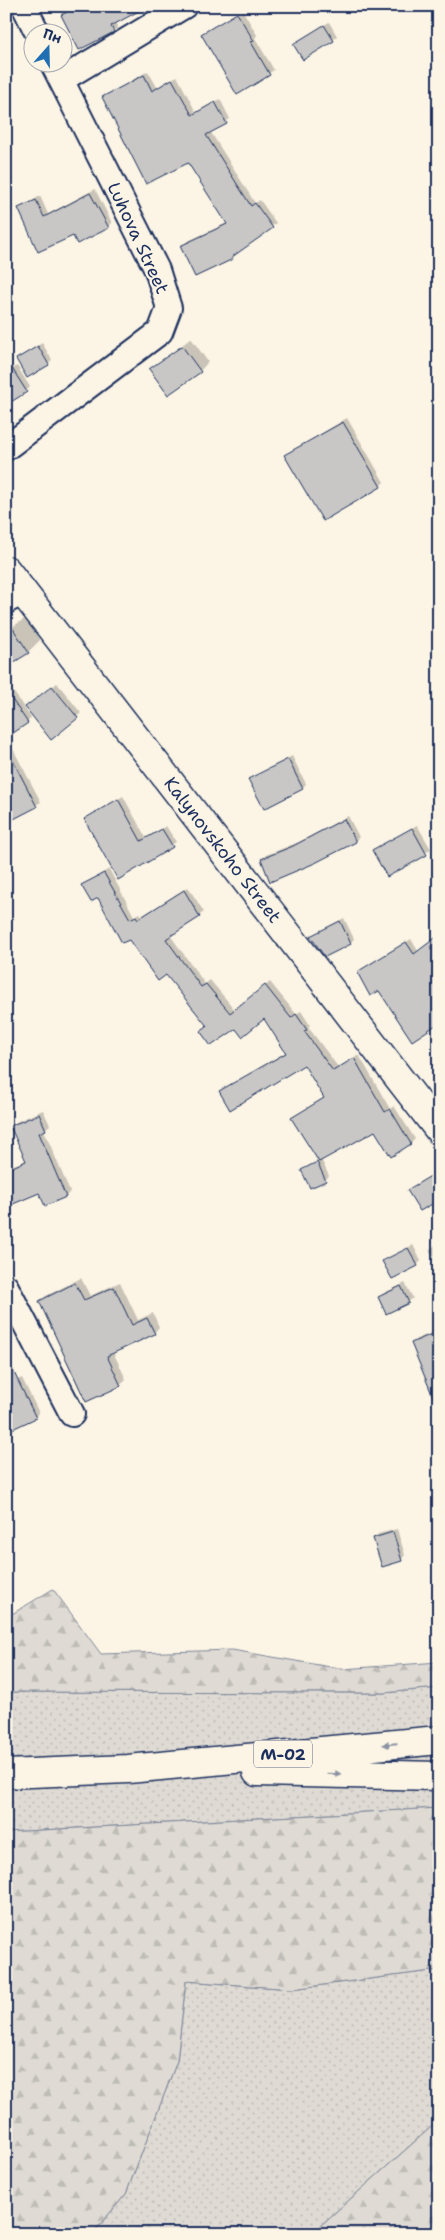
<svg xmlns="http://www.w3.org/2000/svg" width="445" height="2240" font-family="'Shantell Sans',sans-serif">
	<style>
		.grass { fill: url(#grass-dots); stroke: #7d8599 }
		.forest { fill: url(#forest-firs); stroke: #7d8599 }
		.shadow { fill: #0003 }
		.building { fill: #c8c7c6; stroke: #1b2f5e }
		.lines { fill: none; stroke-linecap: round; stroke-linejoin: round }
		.minor-casing { stroke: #1b2f5e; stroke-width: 28 }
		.secondary-casing { stroke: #1b2f5e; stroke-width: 31 }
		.trunk-casing { stroke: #1b2f5e; stroke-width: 31 }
		.minor { stroke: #fcf5e5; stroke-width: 24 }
		.secondary { stroke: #fcf5e5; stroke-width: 28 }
		.trunk { stroke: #fcf5e5; stroke-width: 28 }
		.oneway { fill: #8c92a2 }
		.labels { text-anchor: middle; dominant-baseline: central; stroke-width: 4.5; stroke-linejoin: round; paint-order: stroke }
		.shield { fill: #fcf5e5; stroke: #5e6a86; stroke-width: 1 }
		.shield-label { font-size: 16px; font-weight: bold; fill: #1b2f5e }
		.street-label { font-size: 18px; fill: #1b2f5e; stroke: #fcf5e5 }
	</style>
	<defs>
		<pattern id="grass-dots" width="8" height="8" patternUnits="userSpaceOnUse" patternTransform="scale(1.25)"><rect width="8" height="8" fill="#dfdbd4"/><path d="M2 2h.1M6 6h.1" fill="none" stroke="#bfbcb8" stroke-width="1.8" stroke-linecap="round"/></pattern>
		<pattern id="forest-firs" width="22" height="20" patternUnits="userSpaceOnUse" patternTransform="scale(1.25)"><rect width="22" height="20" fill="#dfdbd4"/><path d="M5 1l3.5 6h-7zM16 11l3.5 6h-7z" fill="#bfbcb8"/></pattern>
	</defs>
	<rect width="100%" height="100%" fill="#fcf5e5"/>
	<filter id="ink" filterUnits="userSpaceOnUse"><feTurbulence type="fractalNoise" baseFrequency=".02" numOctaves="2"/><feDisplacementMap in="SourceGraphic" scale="10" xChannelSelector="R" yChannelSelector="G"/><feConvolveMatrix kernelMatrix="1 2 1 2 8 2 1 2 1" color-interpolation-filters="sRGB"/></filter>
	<g filter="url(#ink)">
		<path class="grass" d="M 439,1688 L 439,1808 L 6,1832 L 6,1692 L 383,1693 Z
			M 439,1970 L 439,2120 L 311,2234 L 92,2234 L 126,2194 L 177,2061 L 186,1981 L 292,1989 Z"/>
		<path class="forest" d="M 53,1589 L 101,1654 L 232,1650 L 342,1669 L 439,1662 L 439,1688 L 383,1693 L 6,1692 L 6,1614 L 12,1614 Z
			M 439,1808 L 439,1970 L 292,1989 L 186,1981 L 177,2061 L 126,2194 L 92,2234 L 6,2234 L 6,1832 Z
			M 439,2120 L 439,2234 L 311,2234 Z"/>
		<path class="shadow" d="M 58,6 L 144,6 L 115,22 L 118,27 L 114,31 L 80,48 Z
			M 243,11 L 257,35 L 255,38 L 274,70 L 237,93 L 203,34 Z
			M 329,22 L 337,36 L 333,40 L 295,44 Z
			M 148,71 L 157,87 L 177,76 L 196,112 L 220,99 L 230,119 L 210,131 L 255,203 L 260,200 L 276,223 L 236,253 L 233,258 L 195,275 L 182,246 L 186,242 L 227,223 L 188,161 L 103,97 Z
			M 95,189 L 112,223 L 108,227 L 73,234 L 19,209 L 40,196 L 48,214 Z
			M 191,338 L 208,362 L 200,371 L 151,370 Z
			M 42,343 L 52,360 L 48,364 L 17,359 Z
			M 17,366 L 30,387 L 26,391 L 6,373 Z
			M 347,418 L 384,482 L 380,486 L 286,455 Z
			M 26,618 L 40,640 L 28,652 L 6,631 Z
			M 57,683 L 81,713 L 51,738 L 31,704 Z
			M 13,691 L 31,718 L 27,722 L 6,695 Z
			M 13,749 L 41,802 L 6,822 L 6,753 Z
			M 292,756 L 306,784 L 302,788 L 250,780 Z
			M 123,796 L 146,838 L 166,826 L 176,842 L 118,878 L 85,819 Z
			M 348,816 L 359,837 L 355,841 L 262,860 L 266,855 L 299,842 Z
			M 417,825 L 431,849 L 388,875 L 374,850 Z
			M 109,869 L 134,916 L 140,913 L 142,916 L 188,887 L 204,912 L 170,935 L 205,984 L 210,980 L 235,1010 L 270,982 L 296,1014 L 301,1011 L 310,1025 L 308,1027 L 338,1067 L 359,1055 L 390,1109 L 394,1106 L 415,1139 L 411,1143 L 376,1129 L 321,1159 L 329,1176 L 325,1180 L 302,1170 L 319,1160 L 293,1118 L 325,1097 L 305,1064 L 220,1091 L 286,1052 L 264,1017 L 208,1026 L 166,974 L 99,896 L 83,885 Z
			M 344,918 L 354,939 L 350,943 L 311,936 Z
			M 439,935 L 380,989 L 358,972 L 411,939 L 418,951 Z
			M 43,1110 L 50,1125 L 44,1130 L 70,1192 L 66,1196 L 45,1205 L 40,1192 L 6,1206 L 6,1168 L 27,1160 L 12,1126 L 16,1122 Z
			M 439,1242 L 439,1264 L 429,1250 Z
			M 413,1245 L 421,1261 L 417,1265 L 384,1261 Z
			M 81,1278 L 90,1296 L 120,1282 L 138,1320 L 153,1313 L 159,1327 L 154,1333 L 113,1352 L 126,1379 L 120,1385 L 87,1400 L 40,1301 L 46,1296 Z
			M 405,1283 L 413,1298 L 408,1302 L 379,1297 L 384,1293 Z
			M 439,1330 L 439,1412 L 434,1395 L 412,1343 L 416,1339 Z
			M 22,1378 L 39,1413 L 35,1417 L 6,1385 Z
			M 397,1529 L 405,1555 L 401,1560 L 374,1538 L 378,1534 Z"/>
		<path class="building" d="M 79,6 L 148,6 L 111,26 L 114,32 L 79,50 L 61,15 Z
			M 237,13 L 254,41 L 251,42 L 270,75 L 237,95 L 201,34 Z
			M 324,25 L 334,41 L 303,60 L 293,44 Z
			M 144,75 L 152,91 L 172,79 L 192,115 L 215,102 L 227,124 L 206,135 L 251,206 L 255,203 L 273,228 L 232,257 L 233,259 L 195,277 L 180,246 L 227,224 L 188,163 L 146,184 L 102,97 Z
			M 90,193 L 109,228 L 77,244 L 73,236 L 38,252 L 18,208 L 36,200 L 44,217 Z
			M 38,346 L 49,365 L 27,378 L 16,359 Z
			M 182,346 L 201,372 L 168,395 L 149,369 Z
			M 6,359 L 27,392 L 6,405 Z
			M 343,422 L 381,487 L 323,521 L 284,455 Z
			M 6,618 L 29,653 L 6,667 Z
			M 52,686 L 78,718 L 51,740 L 25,707 Z
			M 6,691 L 28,723 L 6,738 Z
			M 6,747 L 37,807 L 6,823 Z
			M 288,759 L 303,789 L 264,809 L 248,779 Z
			M 118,799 L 141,841 L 162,829 L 173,847 L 118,880 L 84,819 Z
			M 344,819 L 356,842 L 315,863 L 270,882 L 261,859 L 293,846 Z
			M 412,828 L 427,855 L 387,877 L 372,850 Z
			M 104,873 L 130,919 L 136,916 L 138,919 L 184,890 L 200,917 L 166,939 L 201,987 L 206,984 L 230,1013 L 265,985 L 291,1018 L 296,1014 L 307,1030 L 304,1031 L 333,1071 L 354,1058 L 385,1112 L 390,1109 L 411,1144 L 391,1157 L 375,1131 L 319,1162 L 291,1118 L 324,1098 L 304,1065 L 230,1110 L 219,1091 L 286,1053 L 264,1019 L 242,1037 L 236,1029 L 211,1046 L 200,1031 L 207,1026 L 166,975 L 158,981 L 129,940 L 122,943 L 98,898 L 91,902 L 81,885 Z
			M 340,921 L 351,944 L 325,957 L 310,936 Z
			M 439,935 L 439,1023 L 412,1041 L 379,991 L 370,996 L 357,972 L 406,942 L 414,954 Z
			M 39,1114 L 46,1130 L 39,1133 L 66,1197 L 45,1206 L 39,1193 L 6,1207 L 6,1170 L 26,1161 L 10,1126 Z
			M 317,1162 L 326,1181 L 310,1188 L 301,1170 Z
			M 439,1171 L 439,1200 L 420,1211 L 407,1190 Z
			M 408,1248 L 418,1266 L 392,1279 L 382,1261 Z
			M 75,1283 L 84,1300 L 114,1287 L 132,1325 L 147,1318 L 155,1334 L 107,1356 L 121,1386 L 86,1402 L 39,1301 Z
			M 401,1286 L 409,1303 L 386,1314 L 378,1297 Z
			M 439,1331 L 439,1409 L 438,1409 L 411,1343 Z
			M 6,1356 L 36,1418 L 6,1432 Z
			M 393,1532 L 402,1561 L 382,1567 L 373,1538 Z"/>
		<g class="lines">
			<defs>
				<path id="minor" d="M 24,6 L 37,32
					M 61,80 L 184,6
					M 6,448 L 160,332 L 169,308 L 157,270 L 52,62
					M 6,601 L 24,592
					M 6,1287 L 72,1414"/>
				<g id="secondary">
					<path id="s1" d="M 6,570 L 439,1130"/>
				</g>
				<path id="trunk" d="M 257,1772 L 439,1776
					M 6,1774 L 128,1769 L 439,1740"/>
			</defs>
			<use href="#minor" class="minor-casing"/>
			<use href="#secondary" class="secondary-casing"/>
			<use href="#trunk" class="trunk-casing"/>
			<use href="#minor" class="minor"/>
			<use href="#secondary" class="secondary"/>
			<use href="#trunk" class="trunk"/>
		</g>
		<defs><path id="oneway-solid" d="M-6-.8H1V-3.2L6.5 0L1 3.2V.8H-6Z" transform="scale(1.25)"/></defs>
		<g class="oneway">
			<use href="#oneway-solid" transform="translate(390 1744) rotate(175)"/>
			<use href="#oneway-solid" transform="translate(334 1774) rotate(1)"/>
		</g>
	</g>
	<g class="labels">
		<rect class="shield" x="254" y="1740.5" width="58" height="27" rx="4"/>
		<g class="shield-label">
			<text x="283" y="1754">М-02</text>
		</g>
		<g class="street-label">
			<text transform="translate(138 238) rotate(65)">Luhova Street</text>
			<text stroke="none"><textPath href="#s1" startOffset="354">Kalynovskoho Street</textPath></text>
		</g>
	</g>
	<rect width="445" height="2240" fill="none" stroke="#fcf5e5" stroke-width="25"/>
	<rect x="12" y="12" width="420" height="2215" fill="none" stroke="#1b2f5e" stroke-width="2" filter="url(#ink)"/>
	<g transform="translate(48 48) rotate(20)"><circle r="24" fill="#fcf5e5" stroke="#a2a6af"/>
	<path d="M0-4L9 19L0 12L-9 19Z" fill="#1f6fb2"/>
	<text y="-8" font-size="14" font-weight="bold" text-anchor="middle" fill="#1b2f5e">Пн</text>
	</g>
</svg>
